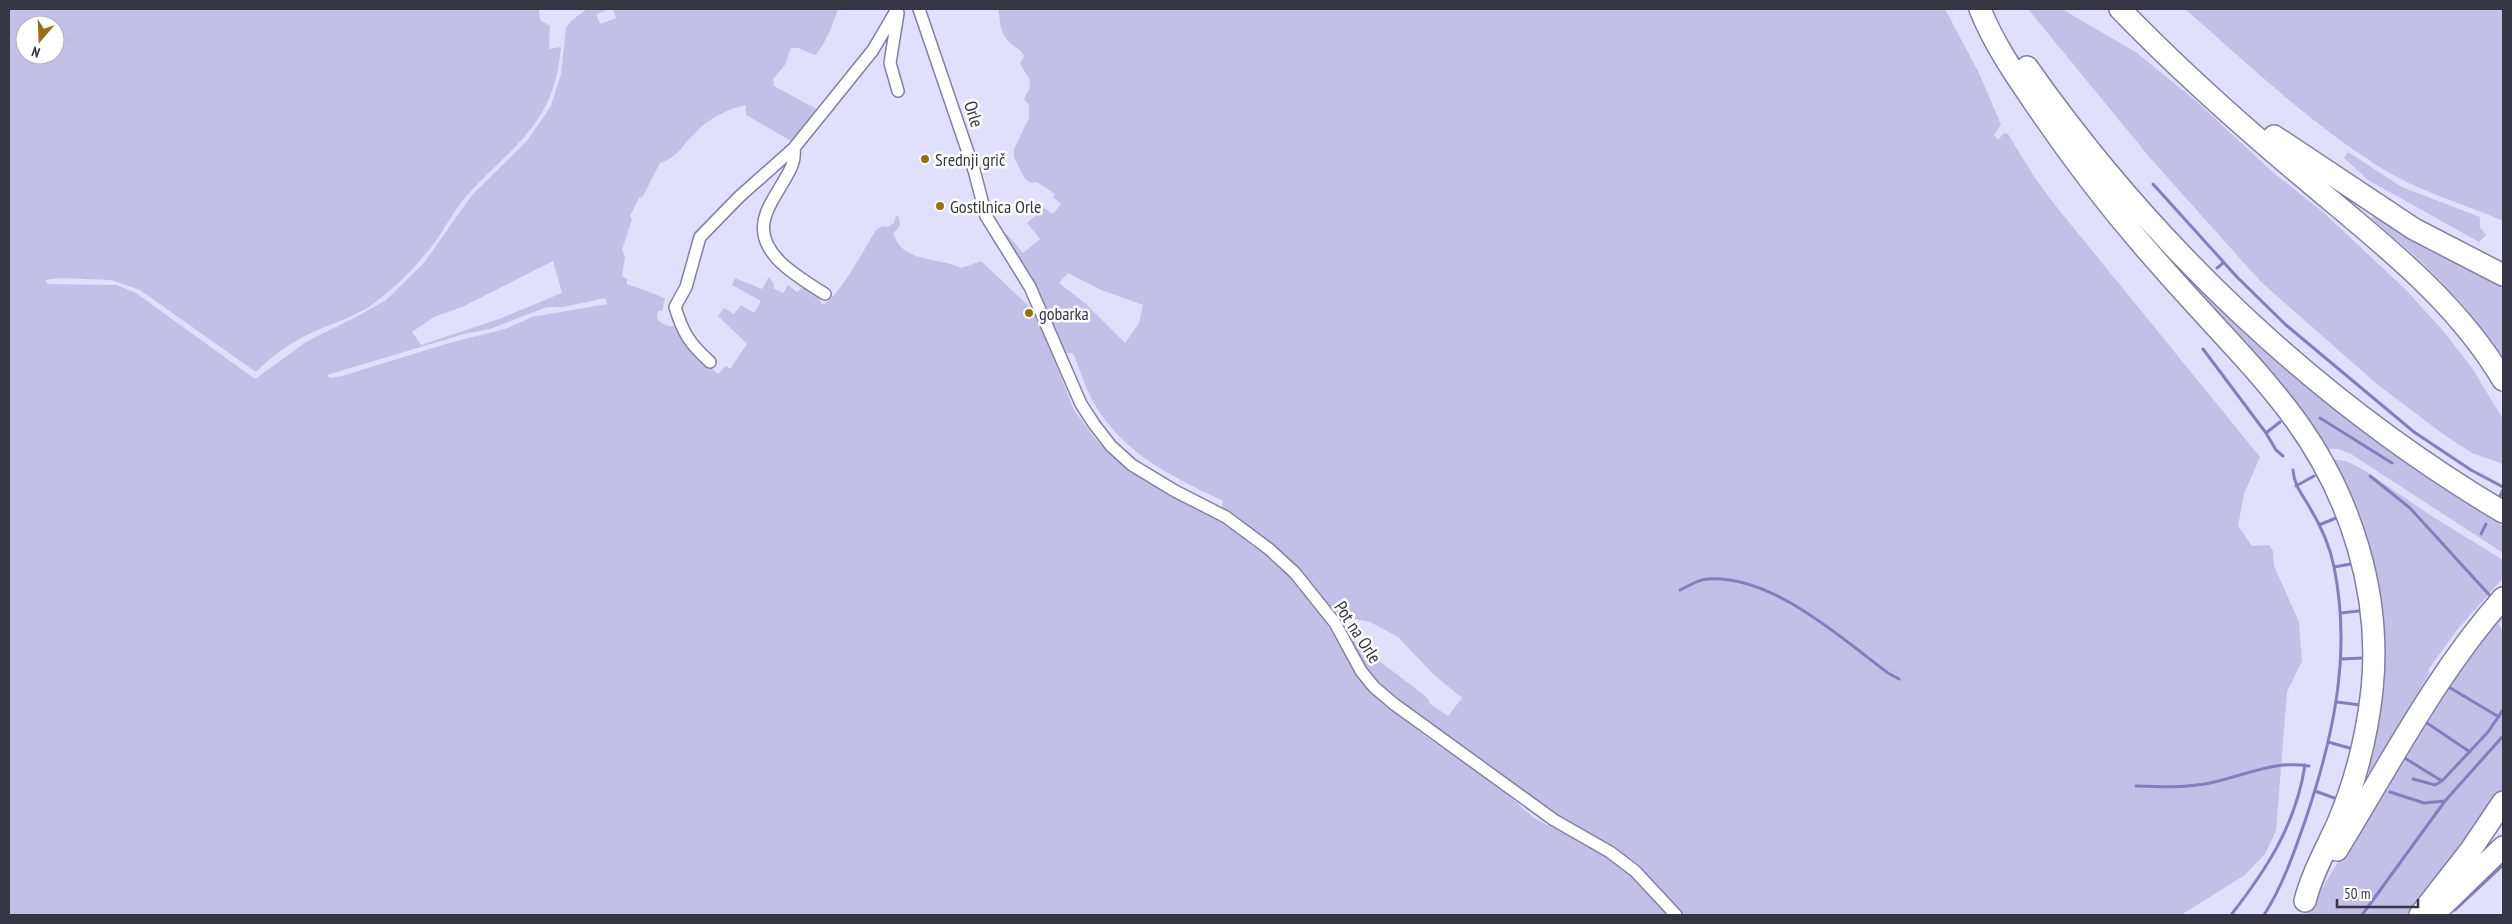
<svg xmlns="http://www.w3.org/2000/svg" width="2512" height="924" font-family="'PT Sans Narrow',sans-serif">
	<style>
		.green { fill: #c3c0e8; fill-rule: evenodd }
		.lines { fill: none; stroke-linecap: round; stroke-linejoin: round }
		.stream { stroke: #847ebb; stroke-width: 3 }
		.street-casing { stroke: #8280a0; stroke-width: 14 }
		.highway-casing { stroke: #8280a0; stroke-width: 24 }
		.street { stroke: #fff; stroke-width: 11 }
		.highway { stroke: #fff; stroke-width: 21 }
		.poi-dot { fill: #976e1a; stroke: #fff; stroke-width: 2 }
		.labels { text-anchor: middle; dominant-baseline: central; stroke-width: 5; stroke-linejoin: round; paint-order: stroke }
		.street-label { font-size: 18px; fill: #363543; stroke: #fff }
		.poi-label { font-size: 18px; fill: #363543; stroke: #fff; text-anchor: start }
	</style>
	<rect width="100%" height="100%" fill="#e0dffc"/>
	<path class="green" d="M 9,9 L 539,9 L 540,20 L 550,26 L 549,49 L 561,47 C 554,128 512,144 464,199 C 454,211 446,226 437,239 C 420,263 399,284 376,302 C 358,316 333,323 311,333 C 291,342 272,356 256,372 L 140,290 L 111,280 L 60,278 L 45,280 L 47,284 L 117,285 L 136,293 L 255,379 L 306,342 L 358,316 L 386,300 L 424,263 L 472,195 L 526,142 L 551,106 L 561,74 L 566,28 L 571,21 L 587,9 L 611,9 L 596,14 L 600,24 L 616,18 L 613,9 L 838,9 C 832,25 827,42 815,55 L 798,48 L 791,48 L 785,65 L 773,79 L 774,86 L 820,111 L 793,142 L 746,115 L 746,105 C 727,109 708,119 695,133 C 683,145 677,158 660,163 L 643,196 L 639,198 L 630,216 L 632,219 L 622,250 L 625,257 L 622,276 L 627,279 L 627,284 L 665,298 L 662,311 L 658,311 L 657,318 C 660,324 668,327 675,326 L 705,363 L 718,374 L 726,366 L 730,369 L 747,344 L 718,316 L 724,308 L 734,314 L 741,305 L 754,313 L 761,301 L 732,285 L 735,278 L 762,289 L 769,277 L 774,284 L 773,288 L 783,293 L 788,285 L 797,292 L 807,284 L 822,294 L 819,300 L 823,305 C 841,294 864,249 876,230 L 882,226 L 888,227 L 894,223 L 896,216 L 899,217 L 900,226 L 893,233 C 903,264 936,256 961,268 L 981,261 L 1036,313 L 1074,410 L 1097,441 L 1120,464 L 1170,495 L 1221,520 L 1281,564 L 1322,615 L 1341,649 L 1366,687 L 1379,700 L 1425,736 L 1498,786 L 1534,818 L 1607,856 L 1646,889 L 1670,915 L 9,915 ZM 25,25 L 55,25 L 55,55 L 25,55 ZM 553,261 L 562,293 L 499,319 L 421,345 L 412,332 L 434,317 L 462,307 ZM 605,298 L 607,304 L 532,317 L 505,329 L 449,343 L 342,376 L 330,378 L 327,375 L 464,334 L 490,329 L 547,307 L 564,307 Z
		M 998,9 L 1945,9 L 1979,73 L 2001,125 L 1994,135 L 1998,140 L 2004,133 L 2008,134 L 2033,175 L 2055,205 L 2260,457 L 2244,494 L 2238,526 L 2252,546 L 2269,545 L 2273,551 L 2274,566 L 2299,622 L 2302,661 L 2287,692 L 2276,831 L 2265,854 L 2245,875 L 2181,915 L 1683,915 C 1642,859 1599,843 1544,806 C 1520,790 1499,770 1474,754 C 1437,730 1391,705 1364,668 C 1359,662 1355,653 1351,645 L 1353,641 L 1424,695 L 1429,700 L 1429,703 L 1448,716 L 1462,698 L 1433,674 L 1398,637 L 1370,622 L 1346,617 L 1328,608 L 1305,577 L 1261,536 L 1222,508 L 1223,501 C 1172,476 1124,455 1094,403 C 1085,388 1080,369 1073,353 L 1066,353 L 1051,331 L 1034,282 L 1004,238 L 1007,234 L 1023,253 L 1040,239 L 1027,223 L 1044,208 L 1053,214 L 1061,204 L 1053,197 L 1055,194 L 1037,182 L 1031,183 L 1025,179 L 1014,157 L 1014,149 L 1029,118 L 1029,105 L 1024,99 L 1030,87 L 1029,78 L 1020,64 L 1024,56 C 1020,48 1015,48 1010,43 C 999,32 1001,22 998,9 ZM 1068,273 L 1101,290 L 1143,305 L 1139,323 L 1125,343 L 1086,304 L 1059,283 Z
		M 2028,9 L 2062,9 L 2137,53 L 2196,101 L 2274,173 L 2323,212 L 2406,290 L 2445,333 L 2472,368 L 2503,419 L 2503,464 L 2472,453 L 2443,434 L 2378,385 L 2261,282 L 2151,159 Z
		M 2185,9 L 2503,9 L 2503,221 C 2468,205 2429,195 2395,176 C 2317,131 2252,67 2185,9 Z
		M 2348,152 L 2402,187 L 2480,217 L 2480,227 L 2486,235 L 2479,242 L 2368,180 L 2344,158 Z
		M 2374,215 L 2431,250 L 2503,285 L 2503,357 L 2463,305 L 2425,265 L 2372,219 Z
		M 2161,251 C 2263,356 2376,452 2503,526 L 2503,553 L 2351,454 L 2339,449 L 2325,449 Z
		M 2330,459 L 2346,461 L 2364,470 L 2430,515 L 2503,560 L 2503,578 L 2457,630 L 2428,670 L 2430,672 L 2369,773 L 2367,770 L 2380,686 Z
		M 2503,611 L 2503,618 L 2499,624 L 2503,632 L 2503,788 L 2443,872 L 2406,915 L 2306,915 L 2426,716 Z"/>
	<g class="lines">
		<path class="stream" d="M 2153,184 L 2237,277 L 2286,325 L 2414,432 L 2471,470 L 2503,487
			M 2217,268 L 2223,263
			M 2203,349 L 2266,433 L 2276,450 L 2283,456
			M 2320,418 L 2392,463
			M 2266,433 L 2280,422
			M 2370,476 L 2410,508 L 2493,599
			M 2296,486 L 2314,476
			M 2499,498 L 2503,490
			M 2319,525 L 2336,518
			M 2481,534 L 2486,524
			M 2334,567 L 2351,564
			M 1680,590 C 1688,586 1699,579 1708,579 C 1772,575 1840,637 1888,673 L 1899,679
			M 2341,613 L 2359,611
			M 2342,659 L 2363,658
			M 2447,686 L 2499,717
			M 2337,702 L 2360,705
			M 2424,721 L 2470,752
			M 2328,742 L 2353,749
			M 2403,757 L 2442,781
			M 2413,779 L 2435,785 L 2442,781 L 2488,732 L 2503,710
			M 2136,786 C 2161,787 2185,788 2210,783 C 2244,776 2273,760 2309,766
			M 2315,791 L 2337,799
			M 2390,792 L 2424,803 L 2445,801
			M 2455,910 L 2503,865
			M 2231,915 C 2267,869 2296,824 2305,765
			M 2264,915 C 2282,887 2294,853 2305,821 C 2333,739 2352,654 2334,567 C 2330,547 2321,526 2310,508 C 2303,495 2294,486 2293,470
			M 2362,915 L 2445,801 L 2503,736"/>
		<defs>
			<path id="street" d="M 919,9 L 974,170 L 986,216 L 1030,287 L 1081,404 L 1094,424 L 1111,446 L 1132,465 L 1175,491 L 1226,517 L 1269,549 L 1295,573 L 1335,623 L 1361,671 L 1374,687 L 1394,704 L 1554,820 L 1610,852 L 1635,871 L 1676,915
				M 898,91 L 890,63 L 898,13
				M 794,148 C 796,163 789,172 782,184 C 776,195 766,208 764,222 C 758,256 802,279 825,294
				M 710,362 C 689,343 683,333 675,307 L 686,287 L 700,237 L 739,197 L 794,148 L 873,50 L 897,9"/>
			<path id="highway" d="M 1980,9 C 1994,45 2018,79 2040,111 C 2077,165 2117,217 2161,266 C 2205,317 2254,364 2294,418 C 2351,496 2382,594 2372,690 C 2367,736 2355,783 2337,825 C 2325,851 2312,874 2305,901
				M 2120,9 C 2180,71 2244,128 2310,183 C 2380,242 2456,300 2503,380
				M 2027,67 C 2152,245 2316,401 2503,512
				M 2274,136 L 2414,229 L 2503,275
				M 2337,850 C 2390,764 2436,674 2503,598
				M 2436,912 L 2503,847
				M 2420,915 L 2470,851 L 2503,802"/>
		</defs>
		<use href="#street" class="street-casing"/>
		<use href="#highway" class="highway-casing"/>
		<use href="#street" class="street"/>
		<use href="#highway" class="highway"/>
	</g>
	<g class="poi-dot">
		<circle cx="925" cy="159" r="5"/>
		<circle cx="940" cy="206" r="5"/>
		<circle cx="1029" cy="313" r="5"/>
	</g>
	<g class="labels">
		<g class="street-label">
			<text transform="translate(974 114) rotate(72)">Orle</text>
			<text transform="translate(1358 632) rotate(57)">Pot na Orle</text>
		</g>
		<g class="poi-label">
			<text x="935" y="159">Srednji grič</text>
			<text x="950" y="206">Gostilnica Orle</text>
			<text x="1039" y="313">gobarka</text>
		</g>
	</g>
	<rect width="2512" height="924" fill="none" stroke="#363543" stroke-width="20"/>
	<g transform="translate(40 40) rotate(199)"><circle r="24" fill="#ffffff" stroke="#afaeb4"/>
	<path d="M0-4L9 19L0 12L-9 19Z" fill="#976e1a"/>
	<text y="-8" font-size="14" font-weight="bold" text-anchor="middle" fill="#363543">N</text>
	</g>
	<path d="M2337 899v8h81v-8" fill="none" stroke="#363543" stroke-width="2.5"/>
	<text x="2344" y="899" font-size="15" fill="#363543" stroke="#ffffff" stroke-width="4" paint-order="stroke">50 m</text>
</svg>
